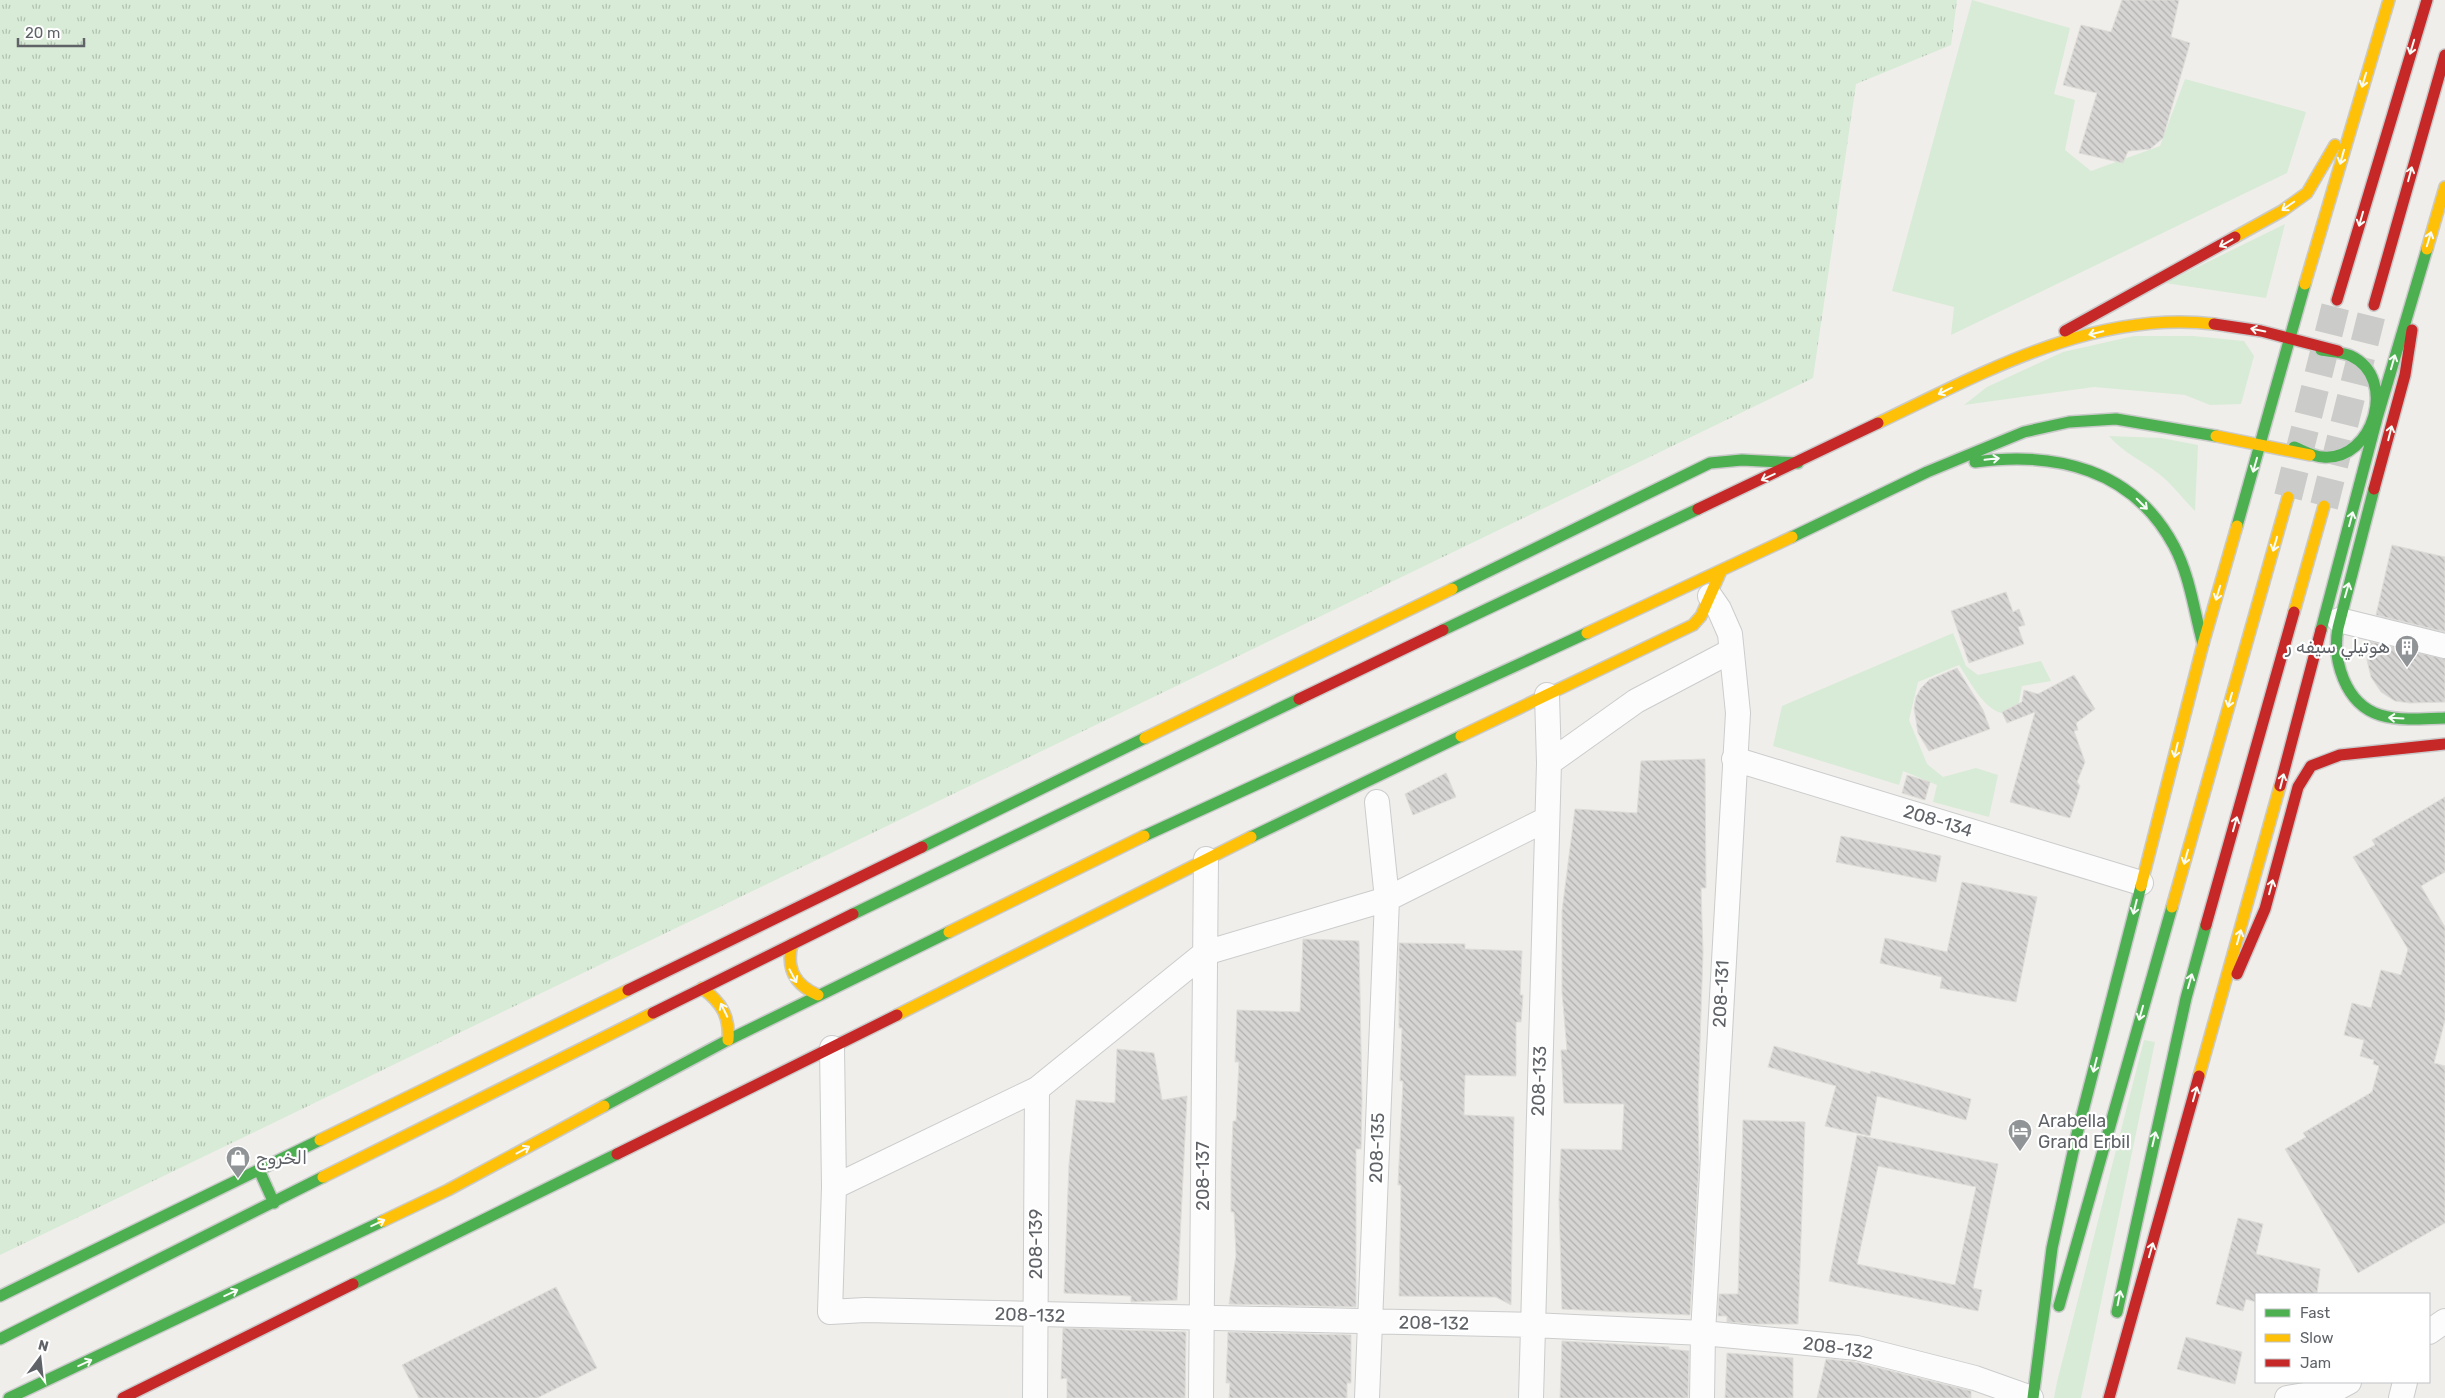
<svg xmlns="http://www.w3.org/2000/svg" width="2445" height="1398" font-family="Rubik,Cairo,sans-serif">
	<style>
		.green { fill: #d8ebd6 }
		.park { fill: url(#park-tufts) }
		.building { fill: url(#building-back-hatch); stroke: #deddd9; fill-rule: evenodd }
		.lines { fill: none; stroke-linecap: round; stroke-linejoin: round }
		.highway-tunnel { stroke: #cbcbca; stroke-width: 28; stroke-dasharray: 28 14; stroke-linecap: butt }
		.street-casing { stroke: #cbcccc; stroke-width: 26 }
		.fast-casing { stroke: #cacacb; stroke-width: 14 }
		.slow-casing { stroke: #cacacb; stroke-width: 14 }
		.jam-casing { stroke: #cacacb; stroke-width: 14 }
		.street { stroke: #fdfcfc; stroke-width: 24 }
		.fast { stroke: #4caf50; stroke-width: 11 }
		.slow { stroke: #ffc107; stroke-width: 11 }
		.jam { stroke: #c62828; stroke-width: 11 }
		.oneway { stroke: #f6fbf6 }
		.labels { text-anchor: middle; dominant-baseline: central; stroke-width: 4.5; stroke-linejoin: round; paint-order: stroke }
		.poi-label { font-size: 18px; fill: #5f6368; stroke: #fff; text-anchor: start }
		.street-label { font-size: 18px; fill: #5f6368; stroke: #fff }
	</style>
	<defs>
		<pattern id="park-tufts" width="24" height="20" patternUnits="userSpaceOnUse" patternTransform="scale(1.25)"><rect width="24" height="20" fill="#d8ebd6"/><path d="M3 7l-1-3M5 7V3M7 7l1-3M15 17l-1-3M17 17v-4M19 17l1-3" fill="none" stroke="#b2c2b1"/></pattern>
		<pattern id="building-back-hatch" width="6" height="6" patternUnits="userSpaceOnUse" patternTransform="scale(1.25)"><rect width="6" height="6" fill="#d6d5d3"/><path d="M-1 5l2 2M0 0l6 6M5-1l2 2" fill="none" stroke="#b1b0af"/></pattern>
	</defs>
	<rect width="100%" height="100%" fill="#efeeea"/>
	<path class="green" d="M 1972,0 L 2070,28 L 2054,94 L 2075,100 L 2065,150 L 2091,171 L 2160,146 L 2185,79 L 2306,112 L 2287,173 L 1951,335 L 1954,307 L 1892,291 Z
		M 2285,224 L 2266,298 L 2165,283 Z
		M 2134,336 L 2193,336 L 2244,341 L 2254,356 L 2241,404 L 2210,405 L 2185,395 L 2094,387 L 1964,405 L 1987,387 L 2063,352 Z
		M 2109,436 L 2161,438 L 2198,445 L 2195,511 C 2183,499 2172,484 2159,474 C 2143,461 2122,452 2109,436 Z
		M 1953,633 L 1966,666 L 1978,675 L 2041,661 L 2051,681 L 2022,686 L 2017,711 C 1990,724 1972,684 1959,665 L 1918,682 L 1909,720 L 1927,764 L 1943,777 L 1976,768 L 1998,775 L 1989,817 L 1933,802 L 1937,785 L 1903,771 L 1899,785 L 1773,746 L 1782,706 Z
		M 2144,1040 L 2155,1042 L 2081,1398 L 2054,1398 L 2057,1382 Z"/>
	<path class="park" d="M 0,0 L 1957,0 L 1951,45 L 1856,84 L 1813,378 L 0,1255 Z"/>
	<path class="building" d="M 2122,0 L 2179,0 L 2171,37 L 2190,43 L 2163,138 L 2150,149 L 2128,151 L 2123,163 L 2079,153 L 2097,93 L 2063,85 L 2081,25 L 2111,32 Z
		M 2392,545 L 2445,557 L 2445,632 L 2376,615 Z
		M 2006,592 L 2013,612 L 2019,609 L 2025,625 L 2018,627 L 2024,644 L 1969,663 L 1951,611 Z
		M 2368,641 L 2445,659 L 2445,702 L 2410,703 L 2395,701 L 2381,692 L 2371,677 L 2367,660 Z
		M 1957,668 L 1983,710 L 1990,729 L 1929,751 L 1918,733 L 1914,708 L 1916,697 L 1921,688 L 1929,680 Z
		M 2074,675 L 2095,709 L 2076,723 L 2078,730 L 2074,731 L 2085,762 L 2077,782 L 2080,786 L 2070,818 L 2010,802 L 2035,712 L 2007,723 L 2002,712 L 2022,702 L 2024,690 L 2038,694 Z
		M 1705,759 L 1706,888 L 1701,888 L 1703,953 L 1698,1102 L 1699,1165 L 1690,1315 L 1562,1309 L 1559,1200 L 1561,1149 L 1622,1150 L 1623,1124 L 1624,1104 L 1564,1103 L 1561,1050 L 1567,1050 L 1562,992 L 1562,911 L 1575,809 L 1637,813 L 1641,761 Z
		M 1446,773 L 1456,797 L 1413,815 L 1405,794 Z
		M 1907,775 L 1930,782 L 1925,800 L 1902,793 Z
		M 2445,797 L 2445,872 L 2421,886 L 2445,927 L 2445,1020 L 2434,1063 L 2445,1066 L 2445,1223 L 2358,1273 L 2285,1149 L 2306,1137 L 2303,1133 L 2372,1092 L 2379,1066 L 2373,1064 L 2374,1060 L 2360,1056 L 2364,1040 L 2344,1035 L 2352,1003 L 2371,1008 L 2381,970 L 2401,975 L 2408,949 L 2353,857 L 2375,845 L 2372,840 Z
		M 1841,836 L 1941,856 L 1936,882 L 1836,862 Z
		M 1962,882 L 2037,897 L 2016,1002 L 1940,988 L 1942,977 L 1880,963 L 1885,938 L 1947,952 Z
		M 1303,939 L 1359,941 L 1362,1099 L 1361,1149 L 1356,1149 L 1356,1307 L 1229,1304 L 1236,1255 L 1234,1212 L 1231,1212 L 1231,1172 L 1233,1121 L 1236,1121 L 1239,1062 L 1235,1062 L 1237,1010 L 1300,1012 Z
		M 1399,943 L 1465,944 L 1465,949 L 1522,951 L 1520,995 L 1523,995 L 1521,1022 L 1516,1022 L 1516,1076 L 1465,1075 L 1464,1115 L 1514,1117 L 1511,1305 L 1496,1297 L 1399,1296 L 1401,1185 L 1398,1185 L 1403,1081 L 1400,1081 L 1402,1028 L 1399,1028 Z
		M 1774,1046 L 1870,1074 L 1871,1071 L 1971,1099 L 1966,1120 L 1877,1096 L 1870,1136 L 1825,1126 L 1836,1086 L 1768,1067 Z
		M 1117,1049 L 1154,1053 L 1162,1100 L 1187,1096 L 1177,1300 L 1131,1302 L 1131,1296 L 1064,1293 L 1069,1164 L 1076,1100 L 1115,1103 Z
		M 1743,1120 L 1805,1122 L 1798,1324 L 1756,1324 L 1727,1322 L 1727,1316 L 1718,1316 L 1719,1294 L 1738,1294 Z
		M 1857,1135 L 1998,1164 L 1973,1288 L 1982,1290 L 1978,1311 L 1829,1281 ZM 1878,1166 L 1976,1187 L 1955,1285 L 1857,1264 Z
		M 2238,1218 L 2263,1224 L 2256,1254 L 2320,1269 L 2317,1294 L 2256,1294 L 2256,1302 L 2246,1299 L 2243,1311 L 2216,1304 Z
		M 556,1287 L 597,1368 L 537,1398 L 419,1398 L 402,1365 Z
		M 1063,1328 L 1186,1332 L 1185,1398 L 1067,1398 L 1067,1378 L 1061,1379 Z
		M 1228,1332 L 1351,1335 L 1351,1383 L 1347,1383 L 1347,1398 L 1229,1398 L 1230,1383 L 1226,1383 Z
		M 2186,1337 L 2242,1352 L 2235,1384 L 2177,1369 Z
		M 1562,1341 L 1669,1347 L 1669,1349 L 1689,1351 L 1688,1398 L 1560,1398 Z
		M 1727,1353 L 1793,1358 L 1793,1398 L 1725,1398 Z
		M 1826,1359 L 1855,1362 L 1971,1391 L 1971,1398 L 1817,1398 Z"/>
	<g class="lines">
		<path class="highway-tunnel" d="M 2288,497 L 2337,300
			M 2324,506 L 2374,305"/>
		<defs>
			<path id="street" d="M 2339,620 L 2445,646
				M 1734,759 L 2141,883
				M 1549,763 L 1636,701 L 1731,651
				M 1547,819 L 1387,899 L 1205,953 L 1037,1089 L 834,1187 L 830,1312 L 865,1310 L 1532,1325 L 1703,1333 L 1857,1348 L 1975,1378 L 2031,1398
				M 832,1048 L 834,1187
				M 2429,1332 L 2445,1321
				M 1035,1398 L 1037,1089
				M 1201,1398 L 1206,859
				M 1367,1398 L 1387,899 L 1377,802
				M 1531,1398 L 1549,763 L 1547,695
				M 1702,1398 L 1703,1333 L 1738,713 L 1730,634 L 1719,609 L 1710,596
				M 2287,1398 L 2334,1390 L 2349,1382
				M 2401,1398 L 2405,1382"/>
			<path id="fast" d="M 2294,447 C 2302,450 2314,457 2323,457 C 2374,461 2398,378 2351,356 C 2343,352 2330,352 2321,350
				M 1975,462 C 2056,451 2133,469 2174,546 C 2190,576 2194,611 2203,644
				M 2374,489 L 2338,628 C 2332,660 2345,704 2380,715 C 2400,721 2424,719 2445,718
				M 2237,526 L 2305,284
				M 1792,537 L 1927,472 L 2024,432 L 2069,422 L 2116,419 L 2216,436
				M 1452,589 L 1710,463 L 1742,460 L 1798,463
				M 1443,630 L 1698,509
				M 2321,630 L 2377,418 L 2427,249
				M 1144,836 L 1587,633
				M 1251,837 L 1461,736
				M 922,847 L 1145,738
				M 853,914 L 1299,699
				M 604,1106 L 728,1040 L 949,932
				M 259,1170 L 274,1203
				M 353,1284 L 617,1154
				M 0,1296 L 320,1140
				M 2059,1306 L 2172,907
				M 2117,1312 L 2186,998 L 2206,925
				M 0,1339 L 323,1177
				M 9,1398 L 383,1221
				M 2033,1398 L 2052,1248 L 2077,1134 L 2141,886"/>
			<path id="slow" d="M 2235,237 L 2282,211 L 2307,193 L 2335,145
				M 2427,249 L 2445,187
				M 2305,284 L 2389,0
				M 1878,423 C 1983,373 2093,310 2214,324
				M 2216,436 L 2310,455
				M 2294,612 L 2324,506
				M 1587,633 L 1792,537
				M 1461,736 L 1693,625 L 1701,616 L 1721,571
				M 1145,738 L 1452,589
				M 2141,886 L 2203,644 L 2237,526
				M 2172,907 L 2288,497
				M 949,932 L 1144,836
				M 792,944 C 786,969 795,985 818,995
				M 702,988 C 721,1002 730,1016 728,1040
				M 897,1015 L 1251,837
				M 2199,1076 L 2280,786
				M 320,1140 L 628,990
				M 323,1177 L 653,1013
				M 383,1221 L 448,1190 L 604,1106"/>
			<path id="jam" d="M 2337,300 L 2427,0
				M 2374,305 L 2445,55
				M 2214,324 L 2261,331 L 2338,351
				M 2065,331 L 2235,237
				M 2374,489 L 2405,375 L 2412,330
				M 1698,509 L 1878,423
				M 1299,699 L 1443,630
				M 2280,786 L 2321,630
				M 2206,925 L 2294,612
				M 2237,974 L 2265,909 L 2298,787 L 2311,766 L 2340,755 L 2445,744
				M 628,990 L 922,847
				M 653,1013 L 853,914
				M 617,1154 L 897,1015
				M 123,1398 L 353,1284
				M 2109,1398 L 2199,1076"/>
		</defs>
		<use href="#street" class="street-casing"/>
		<use href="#fast" class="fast-casing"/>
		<use href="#slow" class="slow-casing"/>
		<use href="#jam" class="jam-casing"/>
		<use href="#street" class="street"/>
		<use href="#fast" class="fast"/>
		<use href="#slow" class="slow"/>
		<use href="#jam" class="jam"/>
	</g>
	<defs><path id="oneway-shaft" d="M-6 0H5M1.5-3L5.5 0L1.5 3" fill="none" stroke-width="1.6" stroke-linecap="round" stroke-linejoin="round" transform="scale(1.25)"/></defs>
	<g class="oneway">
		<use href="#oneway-shaft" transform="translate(2412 47) rotate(107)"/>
		<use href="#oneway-shaft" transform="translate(2364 80) rotate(107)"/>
		<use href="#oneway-shaft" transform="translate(2342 157) rotate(106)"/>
		<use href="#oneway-shaft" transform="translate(2410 174) rotate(-75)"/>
		<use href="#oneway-shaft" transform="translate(2288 206) rotate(145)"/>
		<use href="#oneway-shaft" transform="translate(2361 219) rotate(106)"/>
		<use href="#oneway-shaft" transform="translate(2429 239) rotate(-73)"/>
		<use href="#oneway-shaft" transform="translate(2226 243) rotate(151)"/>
		<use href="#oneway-shaft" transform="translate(2258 330) rotate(-169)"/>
		<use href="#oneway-shaft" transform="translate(2096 333) rotate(167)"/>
		<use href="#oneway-shaft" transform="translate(2393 362) rotate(-74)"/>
		<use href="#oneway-shaft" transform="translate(1945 391) rotate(154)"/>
		<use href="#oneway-shaft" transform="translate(2390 433) rotate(-76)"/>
		<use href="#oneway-shaft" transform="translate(1992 459) rotate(-6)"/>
		<use href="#oneway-shaft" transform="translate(2255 465) rotate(106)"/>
		<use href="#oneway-shaft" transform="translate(1768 477) rotate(155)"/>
		<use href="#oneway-shaft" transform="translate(2142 504) rotate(45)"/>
		<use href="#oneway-shaft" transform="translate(2351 519) rotate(-75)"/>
		<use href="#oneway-shaft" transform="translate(2275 544) rotate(106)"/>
		<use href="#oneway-shaft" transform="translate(2347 590) rotate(-74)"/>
		<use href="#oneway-shaft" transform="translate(2218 593) rotate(107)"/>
		<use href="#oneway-shaft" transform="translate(2230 700) rotate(106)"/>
		<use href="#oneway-shaft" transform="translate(2396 718) rotate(-177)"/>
		<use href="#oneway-shaft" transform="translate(2176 750) rotate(104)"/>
		<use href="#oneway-shaft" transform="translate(2282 781) rotate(-76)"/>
		<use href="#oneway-shaft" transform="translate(2235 824) rotate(-74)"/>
		<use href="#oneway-shaft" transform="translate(2186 857) rotate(106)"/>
		<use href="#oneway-shaft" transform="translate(2271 887) rotate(-75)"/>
		<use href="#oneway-shaft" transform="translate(2135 907) rotate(104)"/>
		<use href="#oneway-shaft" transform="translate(2239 937) rotate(-74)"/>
		<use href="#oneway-shaft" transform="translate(793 976) rotate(62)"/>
		<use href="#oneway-shaft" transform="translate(2190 981) rotate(-74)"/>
		<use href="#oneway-shaft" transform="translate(724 1010) rotate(-116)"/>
		<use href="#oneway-shaft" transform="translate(2141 1013) rotate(106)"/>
		<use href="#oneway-shaft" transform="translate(2095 1065) rotate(104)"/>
		<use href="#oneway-shaft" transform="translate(2195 1094) rotate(-74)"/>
		<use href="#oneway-shaft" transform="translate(2154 1139) rotate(-77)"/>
		<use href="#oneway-shaft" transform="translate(523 1150) rotate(-28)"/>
		<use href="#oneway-shaft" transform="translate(378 1223) rotate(-25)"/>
		<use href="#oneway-shaft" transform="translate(2151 1250) rotate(-74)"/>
		<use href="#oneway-shaft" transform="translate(231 1293) rotate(-25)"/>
		<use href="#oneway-shaft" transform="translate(2119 1298) rotate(-79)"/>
		<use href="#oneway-shaft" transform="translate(85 1363) rotate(-25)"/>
	</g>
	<defs>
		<symbol id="building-pin" viewBox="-11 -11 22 30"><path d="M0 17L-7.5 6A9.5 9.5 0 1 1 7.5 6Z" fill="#919496" stroke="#fff"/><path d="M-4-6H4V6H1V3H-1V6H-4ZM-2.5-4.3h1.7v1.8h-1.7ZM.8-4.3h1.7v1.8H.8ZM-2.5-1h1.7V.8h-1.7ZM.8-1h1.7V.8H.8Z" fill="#fff"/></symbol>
		<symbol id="hotel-pin" viewBox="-11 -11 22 30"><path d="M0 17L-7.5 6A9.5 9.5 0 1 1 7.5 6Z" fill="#919496" stroke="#fff"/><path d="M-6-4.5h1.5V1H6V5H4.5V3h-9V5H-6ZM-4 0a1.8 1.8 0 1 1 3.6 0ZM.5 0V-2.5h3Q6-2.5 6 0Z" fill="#fff"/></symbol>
		<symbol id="shop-pin" viewBox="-11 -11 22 30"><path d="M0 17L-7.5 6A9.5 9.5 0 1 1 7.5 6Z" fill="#919496" stroke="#fff"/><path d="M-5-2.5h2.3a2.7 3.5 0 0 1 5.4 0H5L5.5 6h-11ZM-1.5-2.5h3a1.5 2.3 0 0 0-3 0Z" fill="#fff"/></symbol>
	</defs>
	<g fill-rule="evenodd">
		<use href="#building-pin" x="2393" y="633" width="28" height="38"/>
		<use href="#hotel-pin" x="2006" y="1117" width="28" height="38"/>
		<use href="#shop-pin" x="224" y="1144" width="28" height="38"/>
	</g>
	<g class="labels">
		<g class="poi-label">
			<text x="2390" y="647" text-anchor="end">هوتيلي سيفه ر</text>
			<text x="2038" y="1121">Arabella<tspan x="2038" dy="21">Grand Erbil</tspan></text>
			<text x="256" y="1158">الخروج</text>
		</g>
		<g class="street-label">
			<text transform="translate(1938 821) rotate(17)">208-134</text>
			<text transform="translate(1721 994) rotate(-87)">208-131</text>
			<text transform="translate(1539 1081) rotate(-88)">208-133</text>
			<text transform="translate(1377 1148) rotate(-88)">208-135</text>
			<text transform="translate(1203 1176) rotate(-90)">208-137</text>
			<text transform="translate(1036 1244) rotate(-90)">208-139</text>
			<text transform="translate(1030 1315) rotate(2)">208-132</text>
			<text transform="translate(1434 1323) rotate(1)">208-132</text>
			<text transform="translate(1838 1348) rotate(8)">208-132</text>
		</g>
	</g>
	<rect x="2255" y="1293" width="175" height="90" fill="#ffffff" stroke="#bfc1c3"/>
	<rect x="2265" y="1309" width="25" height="8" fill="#4caf50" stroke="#bfc1c3"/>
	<text x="2300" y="1318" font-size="15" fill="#5f6368">Fast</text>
	<rect x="2265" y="1334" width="25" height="8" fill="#ffc107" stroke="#bfc1c3"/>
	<text x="2300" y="1343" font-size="15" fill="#5f6368">Slow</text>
	<rect x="2265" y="1359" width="25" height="8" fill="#c62828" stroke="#bfc1c3"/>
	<text x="2300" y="1368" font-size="15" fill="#5f6368">Jam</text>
	<g transform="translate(40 1358) rotate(15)" stroke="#ffffff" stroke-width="4" paint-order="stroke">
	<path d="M0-4L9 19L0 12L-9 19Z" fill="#5f6368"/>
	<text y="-8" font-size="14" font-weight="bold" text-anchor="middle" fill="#5f6368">N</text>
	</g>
	<path d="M18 38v8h66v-8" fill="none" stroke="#5f6368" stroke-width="2.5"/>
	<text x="25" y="38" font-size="15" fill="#5f6368" stroke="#ffffff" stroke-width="4" paint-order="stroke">20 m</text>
</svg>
